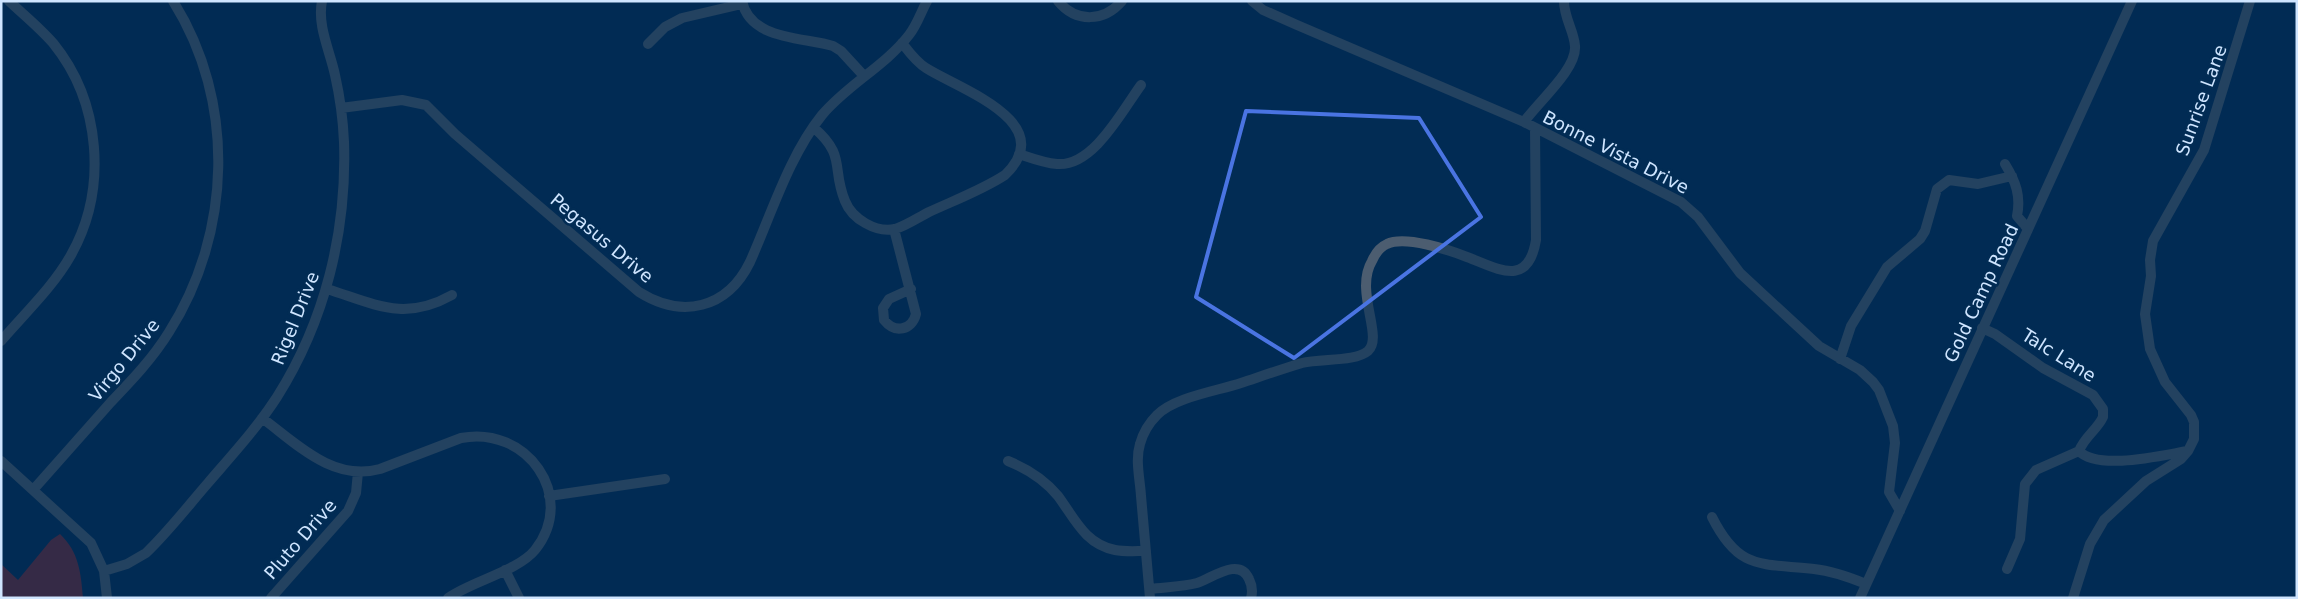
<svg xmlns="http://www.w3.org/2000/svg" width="2298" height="599" font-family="'DejaVu Sans',sans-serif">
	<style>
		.green { fill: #732937 }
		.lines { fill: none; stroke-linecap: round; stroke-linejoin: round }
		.minor { stroke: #4c5d70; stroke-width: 10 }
		.marked { fill: none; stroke: #4a74e2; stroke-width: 4; stroke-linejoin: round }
		.labels { text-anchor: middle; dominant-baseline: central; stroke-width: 5; stroke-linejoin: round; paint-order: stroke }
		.street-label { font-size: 18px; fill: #cfe5ff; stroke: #022c54 }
	</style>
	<rect width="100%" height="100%" fill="#022c54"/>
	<path class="green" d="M 60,534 C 79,552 81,573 83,598 L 1,598 L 1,564 L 18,580 L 51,540 Z"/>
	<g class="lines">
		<path class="minor" d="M 742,1 C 750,40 803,37 833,46 L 841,51 L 864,76
			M 1058,1 C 1076,23 1104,22 1122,1
			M 1252,1 L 1263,10 L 1297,25 L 1524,122 L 1681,202 L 1698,217 L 1740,273 L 1819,346 L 1860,370 L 1873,382 L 1879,390 L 1893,426 L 1895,443 L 1889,492 L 1900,511
			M 648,44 L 665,27 L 682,18 L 742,4
			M 341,108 L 402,100 L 426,105 L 455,134 L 639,292 C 682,319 727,309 750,262 C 771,215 789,156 822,115 C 847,85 885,66 909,35 C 917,25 921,12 927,1
			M 1524,122 C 1538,102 1577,69 1575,46 C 1574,31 1564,18 1564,1
			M 813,127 C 847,156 831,167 845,201 C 852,219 876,233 895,229 C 906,226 919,217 929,212 C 955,200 982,190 1005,175 C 1060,122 959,89 926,68 C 916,62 909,52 902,43
			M 1019,154 C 1031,158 1044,163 1057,164 C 1093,167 1122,111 1141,85
			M 2005,164 C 2016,182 2021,196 2017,216 L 2028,229
			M 894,229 L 916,314 C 912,330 895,334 884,320 L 883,308 L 889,299 L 911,289
			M 327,289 C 375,304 404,322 452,295
			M 1982,328 L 1995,334 L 2043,368 L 2093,395 L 2103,409 L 2103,417 C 2097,430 2085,436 2079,451
			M 1,341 C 25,313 53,287 71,255 C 108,189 101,102 53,43 C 40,28 24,15 9,1
			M 1840,359 L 1851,326 L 1887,267 L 1920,239 L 1925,231 L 1937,189 L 1949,180 L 1978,184 L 2012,176
			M 262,418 C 297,444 333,482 380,469 L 461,438 C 526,425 578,496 535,550 C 518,571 472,581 448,598
			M 2079,451 C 2098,471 2163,455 2188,451
			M 1,461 L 91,543 L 104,571 L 107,598
			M 1008,461 C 1028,469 1044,479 1058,496 C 1075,519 1085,544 1115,550 C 1125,552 1136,551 1146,551
			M 33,490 C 59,461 85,431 111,402 C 132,380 153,358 169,332 C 232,233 236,101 173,1
			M 549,496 L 665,479
			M 1712,517 C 1739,571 1761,563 1814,569 C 1833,571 1849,577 1866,584
			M 2007,569 L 2020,539 L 2025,484 L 2036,470 L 2079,451
			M 505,570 L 519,598
			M 104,571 L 127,564 L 146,553 C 168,532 188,506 208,483 C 232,455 257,428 277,397 C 325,321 347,232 344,142 C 343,119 340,97 335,75 C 330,51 317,26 322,1
			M 1150,589 C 1165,587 1182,587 1197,583 C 1211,579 1239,556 1249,579 C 1252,585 1253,591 1251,598
			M 271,598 L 348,511 L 356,493 L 358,472
			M 1150,598 C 1147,564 1144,530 1141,496 C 1140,479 1135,460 1140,444 C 1143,433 1150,422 1157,415 C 1175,397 1217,391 1241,383 C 1262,376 1282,369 1302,363 C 1321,358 1355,362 1368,351 C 1384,337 1354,291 1372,261 C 1375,254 1380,247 1387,244 C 1405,235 1449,250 1467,257 C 1497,268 1528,289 1536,240 L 1535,129
			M 1860,598 L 2132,1
			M 2073,598 L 2090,544 L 2104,520 L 2146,481 L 2181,459 L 2188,451 L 2194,439 L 2194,422 L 2191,415 L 2165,382 L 2150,349 L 2145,314 L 2151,276 L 2150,260 L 2153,241 L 2204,150 L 2250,1"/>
	</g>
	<path d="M0 0H2298V599H0ZM 1246,111 L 1419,118 L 1481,217 L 1294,358 L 1196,297 Z" fill="#022c54" fill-opacity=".55" fill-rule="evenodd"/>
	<path class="marked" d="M 1246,111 L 1419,118 L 1481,217 L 1294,358 L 1196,297 Z"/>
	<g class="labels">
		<g class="street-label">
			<text transform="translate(2201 100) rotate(-70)">Sunrise Lane</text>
			<text transform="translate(1616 152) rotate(27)">Bonne Vista Drive</text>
			<text transform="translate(602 238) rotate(40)">Pegasus Drive</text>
			<text transform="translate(1981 293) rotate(-65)">Gold Camp Road</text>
			<text transform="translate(295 318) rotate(-68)">Rigel Drive</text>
			<text transform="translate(2059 355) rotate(32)">Talc Lane</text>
			<text transform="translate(124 360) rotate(-51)">Virgo Drive</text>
			<text transform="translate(300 539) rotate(-49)">Pluto Drive</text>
		</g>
	</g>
	<rect width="2298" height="599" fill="none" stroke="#cfe5ff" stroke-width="5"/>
</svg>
